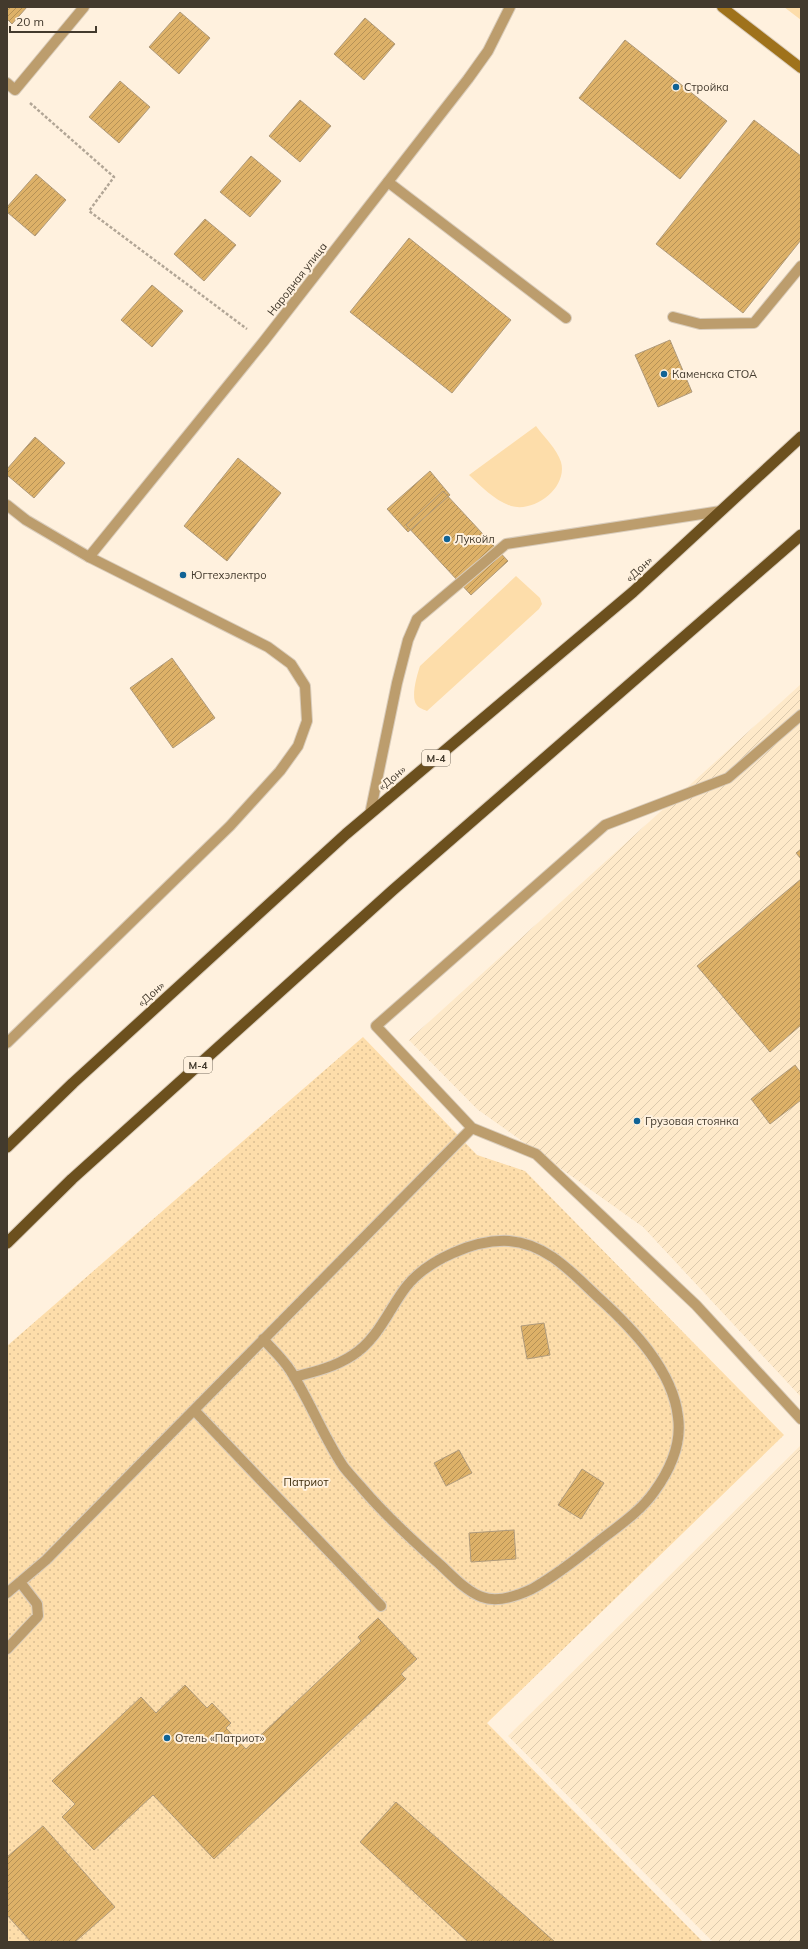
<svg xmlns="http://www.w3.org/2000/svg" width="808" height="1949" font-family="Mulish,sans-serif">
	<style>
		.industrial { fill: url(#industrial-furrows) }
		.green { fill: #fdddaa }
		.park { fill: url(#park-dots) }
		.building { fill: url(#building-hatch); stroke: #af9a7b }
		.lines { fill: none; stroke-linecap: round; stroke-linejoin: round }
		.service-casing { stroke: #d9ccbb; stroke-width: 12 }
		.minor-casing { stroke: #d9ccbb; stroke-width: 12 }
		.secondary-casing { stroke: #d9ccbb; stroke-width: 12 }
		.trunk-casing { stroke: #d9ccbb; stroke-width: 13 }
		.path { stroke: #b2a696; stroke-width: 2.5; stroke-dasharray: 3 2; stroke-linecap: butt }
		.service { stroke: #bc9d6d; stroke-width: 10 }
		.minor { stroke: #bc9d6d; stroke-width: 10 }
		.secondary { stroke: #9f721b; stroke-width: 10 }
		.trunk { stroke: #6c501e; stroke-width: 11 }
		.poi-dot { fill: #116395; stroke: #fff1de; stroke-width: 1.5 }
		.labels { text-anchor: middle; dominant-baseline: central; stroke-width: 4; stroke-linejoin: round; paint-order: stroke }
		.shield { fill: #fff1de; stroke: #7b7162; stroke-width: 1 }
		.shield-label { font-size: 10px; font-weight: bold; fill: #433a2d }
		.poi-label { font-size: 11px; fill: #433a2d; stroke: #fff1de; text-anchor: start }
		.street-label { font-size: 11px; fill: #433a2d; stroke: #fff1de }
		.park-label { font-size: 11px; fill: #3c2a09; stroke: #fff1de }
	</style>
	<defs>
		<pattern id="industrial-furrows" width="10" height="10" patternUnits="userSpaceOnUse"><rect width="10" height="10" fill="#fee9c9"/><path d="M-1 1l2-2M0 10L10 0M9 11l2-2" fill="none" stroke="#dbc9ad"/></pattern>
		<pattern id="park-dots" width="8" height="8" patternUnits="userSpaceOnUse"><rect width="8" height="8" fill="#fdddaa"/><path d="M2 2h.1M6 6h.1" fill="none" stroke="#dabe93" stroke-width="1.8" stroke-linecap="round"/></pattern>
		<pattern id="building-hatch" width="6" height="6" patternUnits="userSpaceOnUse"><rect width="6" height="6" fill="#ddb168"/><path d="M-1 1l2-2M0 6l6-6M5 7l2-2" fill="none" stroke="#b59156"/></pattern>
	</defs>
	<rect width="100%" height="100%" fill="#fff1de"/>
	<path class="industrial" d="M 801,684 L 801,1397 L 643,1227 L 477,1109 L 409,1040 Z
		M 801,1445 L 801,1942 L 713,1942 L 508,1736 Z"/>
	<path class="green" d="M 784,7 L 801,7 L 801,20 Z
		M 536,426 C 544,437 557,449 561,462 C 568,487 535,513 511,506 C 494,500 482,487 469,475 Z
		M 516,576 L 540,598 L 542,604 L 539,609 L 427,711 C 423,709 418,708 416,704 C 411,696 417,675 420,666 Z"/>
	<path class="park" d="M 363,1037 L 477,1155 L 525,1171 L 784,1435 L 487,1723 L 703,1942 L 7,1942 L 7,1346 Z"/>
	<path class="building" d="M 7,7 L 27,7 L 12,24 L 7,19 Z
		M 180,12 L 210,38 L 179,74 L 149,47 Z
		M 365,18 L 395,44 L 364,80 L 334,54 Z
		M 625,40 L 727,121 L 680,179 L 579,98 Z
		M 120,81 L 150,107 L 119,143 L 89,117 Z
		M 300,100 L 331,126 L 300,162 L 269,136 Z
		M 754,120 L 801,156 L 801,240 L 743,313 L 656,244 Z
		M 251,156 L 281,181 L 250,217 L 220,192 Z
		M 36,174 L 66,200 L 35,236 L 7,212 L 7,207 Z
		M 205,219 L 236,245 L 204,281 L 174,254 Z
		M 409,238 L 511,320 L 452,393 L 350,312 Z
		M 152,285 L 183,311 L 152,347 L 121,320 Z
		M 670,340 L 692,392 L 658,407 L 635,355 Z
		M 35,437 L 65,463 L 34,498 L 7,475 L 7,469 Z
		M 238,458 L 281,493 L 227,561 L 184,526 Z
		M 430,471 L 450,495 L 408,532 L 387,509 Z
		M 443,491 L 508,561 L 471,595 L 406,525 Z
		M 172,658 L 215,718 L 173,748 L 130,688 Z
		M 801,849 L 801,859 L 796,853 Z
		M 801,879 L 801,1025 L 770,1052 L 697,966 Z
		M 795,1065 L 801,1073 L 801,1100 L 770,1124 L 751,1099 Z
		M 544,1323 L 550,1355 L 527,1359 L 521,1326 Z
		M 459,1450 L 472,1473 L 446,1486 L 434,1463 Z
		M 582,1469 L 604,1483 L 581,1519 L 558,1505 Z
		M 514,1530 L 516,1559 L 471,1562 L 469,1533 Z
		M 378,1618 L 417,1659 L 401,1674 L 406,1679 L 214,1859 L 153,1795 L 94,1850 L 62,1817 L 75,1804 L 52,1781 L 141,1697 L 156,1713 L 185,1685 L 207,1708 L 212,1703 L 231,1723 L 226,1728 L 246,1749 L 361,1641 L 358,1637 Z
		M 396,1802 L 555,1942 L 468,1942 L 360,1842 Z
		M 43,1826 L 115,1907 L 75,1942 L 31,1942 L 7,1915 L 7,1857 Z"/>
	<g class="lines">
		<defs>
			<path id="service" d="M 388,182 L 566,318
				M 673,317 L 700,324 L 754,323 L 801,266
				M 801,715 L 728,778 L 605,825 L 376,1026 L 472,1128 L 536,1154 L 696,1305 L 801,1419
				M 370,814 L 397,683 L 408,640 L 417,619 L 506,544 L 721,511
				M 7,1043 L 230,826 L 280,771 L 298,746 L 307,721 L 305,686 L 291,664 L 268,647 L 89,557
				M 263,1339 C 272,1349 283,1359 290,1370 C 310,1401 323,1436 343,1466 C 349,1474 356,1481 362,1488 C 385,1515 410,1538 436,1561 C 450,1573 465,1591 482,1597 C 498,1603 517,1596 532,1589 C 555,1576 577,1559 598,1542 C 617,1527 640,1512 654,1492 C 670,1470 682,1445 678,1417 C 673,1371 633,1329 600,1299 C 573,1274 548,1244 509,1241 C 475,1239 427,1260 406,1287 C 389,1309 378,1339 353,1355 C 335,1367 314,1372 294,1377
				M 194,1410 L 381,1606
				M 7,1593 L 46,1560 L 472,1128
				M 7,1649 L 38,1616 L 37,1604 L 20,1582"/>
			<path id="minor" d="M 7,83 L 15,90 L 84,7
				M 7,505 L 26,520 L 89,557 L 264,341 L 468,79 L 488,51 L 510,7"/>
			<path id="secondary" d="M 722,7 L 801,68"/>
			<path id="trunk" d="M 7,1147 L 73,1083 L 346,834 L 633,592 L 801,437
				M 7,1243 L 72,1179 L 393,890 L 801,535"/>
		</defs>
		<use href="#service" class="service-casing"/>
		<use href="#minor" class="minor-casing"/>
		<use href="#secondary" class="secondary-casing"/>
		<use href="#trunk" class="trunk-casing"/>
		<path class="path" d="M 30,103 L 114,177 L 89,211 L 247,329"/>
		<use href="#service" class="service"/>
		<use href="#minor" class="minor"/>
		<use href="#secondary" class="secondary"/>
		<use href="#trunk" class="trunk"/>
	</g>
	<g class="poi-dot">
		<circle cx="676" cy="87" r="4"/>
		<circle cx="664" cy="374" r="4"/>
		<circle cx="447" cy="539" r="4"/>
		<circle cx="183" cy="575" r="4"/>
		<circle cx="637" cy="1121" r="4"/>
		<circle cx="167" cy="1738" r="4"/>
	</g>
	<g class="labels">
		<g class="shield">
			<rect x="422" y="750" width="28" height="16" rx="3"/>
			<rect x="184" y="1057" width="28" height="16" rx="3"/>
		</g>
		<g class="shield-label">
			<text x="436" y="758">М-4</text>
			<text x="198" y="1065">М-4</text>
		</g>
		<g class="poi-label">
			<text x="684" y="87">Стройка</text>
			<text x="672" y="374">Каменска СТОА</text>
			<text x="455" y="539">Лукойл</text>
			<text x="191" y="575">Югтехэлектро</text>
			<text x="645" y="1121">Грузовая стоянка</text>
			<text x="175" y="1738">Отель «Патриот»</text>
		</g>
		<g class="street-label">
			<text transform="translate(297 279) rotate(-52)">Народная улица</text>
			<text transform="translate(639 569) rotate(-43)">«Дон»</text>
			<text transform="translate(392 778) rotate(-40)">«Дон»</text>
			<text transform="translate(151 994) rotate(-42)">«Дон»</text>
		</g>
		<g class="park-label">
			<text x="306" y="1482">Патриот</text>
		</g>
	</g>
	<rect width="808" height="1949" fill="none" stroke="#433a2d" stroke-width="16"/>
	<path d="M10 26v6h86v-6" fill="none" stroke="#433a2d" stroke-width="2"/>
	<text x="16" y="26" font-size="12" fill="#433a2d" stroke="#fff1de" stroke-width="3" paint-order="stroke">20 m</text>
</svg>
